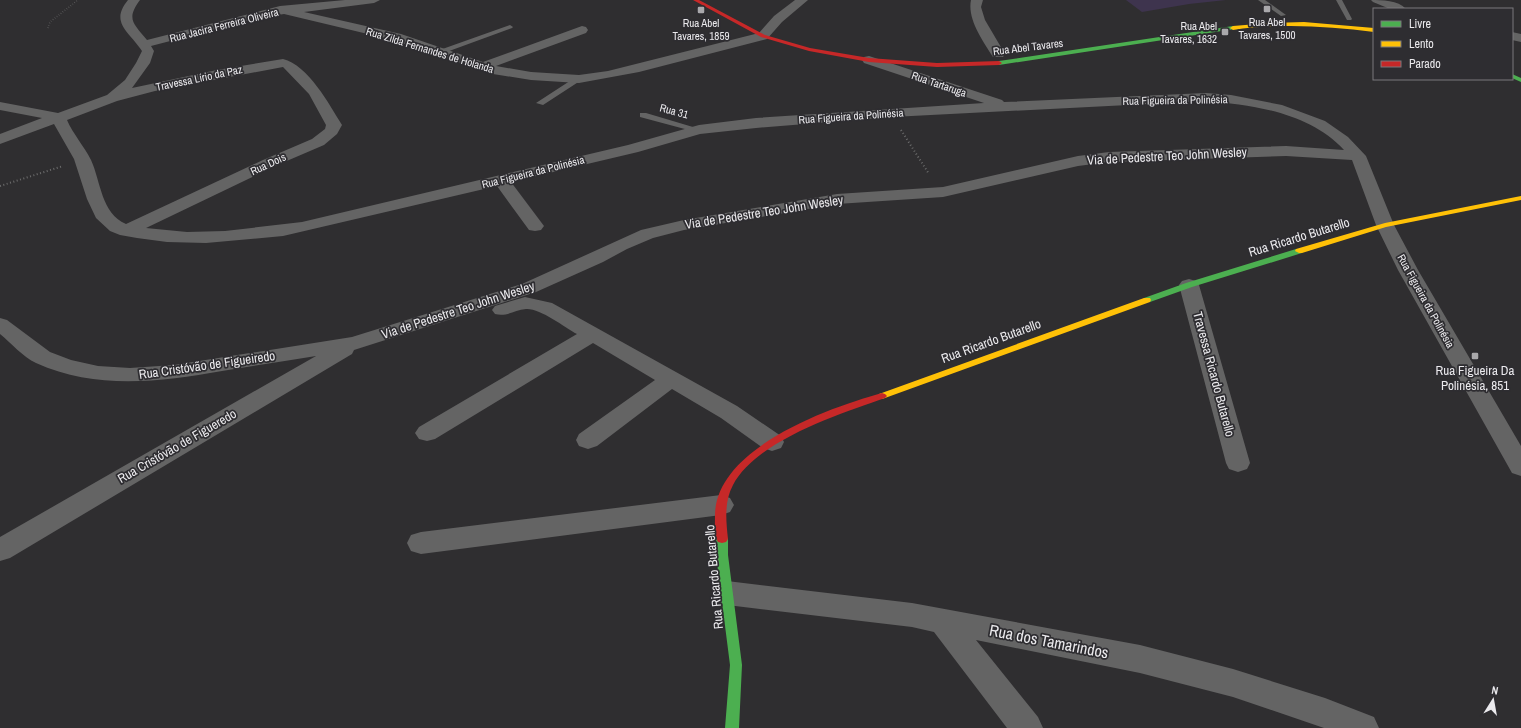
<svg xmlns="http://www.w3.org/2000/svg" width="1521" height="728" font-family="'Archivo Narrow',sans-serif">
	<style>
		.green { fill: #3e344e }
		.lines { fill: none; stroke-linecap: round; stroke-linejoin: round }
		.path-far1 { stroke: #6c6c6c; stroke-width: 1.5; stroke-dasharray: 0.5 2; stroke-linecap: butt }
		.path { stroke: #6c6c6c; stroke-width: 2; stroke-dasharray: 1 2.5; stroke-linecap: butt }
		.lane { fill: #646464; fill-rule: evenodd }
		.street { fill: #646464; fill-rule: evenodd }
		.fast { fill: #4caf50; fill-rule: evenodd }
		.slow { fill: #ffc107; fill-rule: evenodd }
		.jam { fill: #c62828; fill-rule: evenodd }
		.poi-dot { fill: #a9a8ab; stroke: #2e2d31; stroke-width: 1.5 }
		.labels { text-anchor: middle; dominant-baseline: central; stroke-width: 3.5; stroke-linejoin: round; paint-order: stroke }
		.far-poi-label { font-size: 11px; fill: #ebeaed; stroke: #2e2d31 }
		.far-street-label { font-size: 11px; fill: #ebeaed; stroke: #2e2d31 }
		.street-label { font-size: 13px; fill: #ebeaed; stroke: #2e2d31 }
		.poi-label { font-size: 13px; fill: #ebeaed; stroke: #2e2d31 }
		.near-street-label { font-size: 16px; fill: #ebeaed; stroke: #2e2d31 }
	</style>
	<rect width="100%" height="100%" fill="#2f2e30"/>
	<path class="green" d="M 1126,0 L 1226,0 L 1189,4 L 1142,12 Z"/>
	<g class="lines">
		<path class="path-far1" d="M 48,28 L 50,22 L 78,0"/>
		<path class="path" d="M 901,130 L 929,174
			M 0,186 L 63,166"/>
		<path class="lane" d="M 1258,0 L 1265,0 L 1286,15 L 1281,16 Z
			M 1336,0 L 1342,0 L 1352,19 L 1351,20 L 1347,20 Z
			M 510,25 L 513,27 L 512,28 L 441,54 L 434,52 Z
			M 576,77 L 583,79 L 543,105 L 536,103 Z
			M 640,113 L 646,113 L 703,130 L 699,132 L 696,132 L 640,117 Z"/>
		<path class="street" d="M 128,0 L 140,0 C 126,19 133,23 147,40 L 280,6 L 345,0 L 380,0 L 374,3 L 304,12 L 401,34 L 483,62 L 582,26 L 586,27 L 588,30 L 586,33 L 496,66 L 531,72 L 579,75 L 608,71 L 759,33 L 774,16 L 795,0 L 808,0 L 782,22 L 767,39 L 639,72 L 579,83 L 531,80 L 493,74 L 393,40 L 284,14 L 259,18 L 151,46 L 154,51 L 150,63 L 132,88 L 217,70 L 283,59 C 308,65 329,104 342,125 L 337,134 L 324,145 L 275,166 L 146,228 L 187,232 L 225,231 L 302,222 L 628,145 L 699,125 L 756,118 L 984,103 L 864,63 L 862,60 L 864,57 L 869,56 L 1002,100 L 1004,102 L 1206,93 L 1231,95 L 1282,105 L 1325,121 L 1348,137 L 1366,156 L 1394,225 L 1418,270 L 1521,446 L 1521,476 L 1512,473 L 1398,270 L 1376,225 L 1352,160 L 1286,156 L 1109,162 L 1078,166 L 943,197 L 837,204 L 684,230 L 653,238 L 627,249 L 603,262 L 536,292 L 354,350 L 352,354 L 10,558 L 0,561 L 0,537 L 316,356 C 284,361 253,366 222,371 C 159,382 96,390 36,363 C 23,357 11,343 0,334 L 0,318 L 7,320 L 50,352 L 71,360 L 98,366 L 130,368 L 174,365 L 352,337 L 522,284 L 641,230 L 684,220 L 837,194 L 943,187 L 1078,156 L 1109,152 L 1286,146 L 1344,150 C 1310,113 1254,105 1206,101 L 892,117 L 756,128 L 700,134 L 638,152 L 511,182 L 544,226 L 541,230 L 535,231 L 529,230 L 497,186 L 283,236 L 206,243 L 167,242 L 137,238 L 120,235 L 110,231 L 96,218 L 87,199 L 74,159 L 54,124 L 0,144 L 0,134 L 42,118 L 0,110 L 0,102 L 58,113 L 107,95 L 125,80 L 136,63 L 142,51 C 130,32 109,23 128,0 ZM 283,67 L 309,94 L 326,125 L 325,129 L 312,139 L 263,160 L 126,224 C 101,213 101,182 91,160 C 84,146 73,134 67,120 L 117,101 L 155,91 Z
			M 971,0 L 983,0 L 981,7 L 985,20 L 1005,54 L 1003,57 L 993,57 C 983,41 967,19 971,0 Z
			M 1371,0 C 1382,0 1398,0 1406,9 L 1390,9 L 1373,2 Z
			M 1512,32 L 1521,34 L 1521,42 L 1512,40 Z
			M 1189,279 L 1196,281 L 1199,285 L 1250,463 L 1247,469 L 1238,472 L 1229,469 L 1226,463 L 1179,285 L 1182,281 Z
			M 525,297 L 552,303 L 737,406 L 781,436 L 784,442 L 781,448 L 772,451 L 763,448 L 721,418 L 672,389 L 597,446 L 588,449 L 579,446 L 576,440 L 579,434 L 655,380 L 593,343 L 435,439 L 427,441 L 419,439 L 415,433 L 419,427 L 577,334 C 564,327 540,308 526,309 C 514,310 507,317 495,314 L 492,310 L 495,306 Z
			M 721,495 L 730,498 L 734,505 L 730,512 L 721,515 L 421,554 L 411,551 L 407,543 L 411,535 L 421,532 Z
			M 727,581 L 912,603 L 1140,645 L 1233,669 L 1325,698 L 1374,717 L 1379,728 L 1324,728 L 1233,697 L 1140,673 L 976,640 L 1038,717 L 1043,728 L 1007,728 L 934,632 L 912,627 L 727,605 L 717,601 L 713,593 L 717,585 Z"/>
		<path class="fast" d="M 1233,26 L 1235,27 L 1235,29 L 999,65 L 996,63 L 999,61 Z
			M 1512,74 L 1521,78 L 1521,82 L 1512,78 Z
			M 1296,249 L 1299,249 L 1303,251 L 1302,253 L 1192,287 L 1150,302 L 1144,302 L 1143,300 L 1144,298 L 1186,283 Z
			M 722,535 L 726,536 L 728,539 L 728,555 L 742,665 L 739,728 L 725,728 L 730,665 L 716,555 L 716,539 L 718,536 Z"/>
		<path class="slow" d="M 1304,22 L 1374,28 L 1374,32 C 1327,26 1280,23 1233,30 L 1230,28 L 1233,26 L 1269,23 Z
			M 1521,196 L 1521,200 L 1386,227 L 1302,253 L 1299,253 L 1295,251 L 1296,249 L 1385,223 Z
			M 1144,298 L 1150,298 L 1151,300 L 1150,302 L 885,398 L 882,399 L 877,396 L 879,394 Z"/>
		<path class="jam" d="M 693,0 L 699,0 L 765,35 L 810,48 L 869,58 L 937,63 L 999,61 L 1002,63 L 999,65 L 937,67 L 869,62 L 809,51 L 761,37 Z
			M 882,393 L 885,394 L 887,396 L 885,398 C 840,414 757,440 733,485 C 724,502 726,520 728,539 L 726,542 L 722,543 L 718,542 C 714,535 715,523 715,515 C 716,448 828,408 882,393 Z"/>
	</g>
	<g class="poi-dot">
		<rect x="1263" y="5" width="8" height="8" rx="2"/>
		<rect x="697" y="6" width="8" height="8" rx="2"/>
		<rect x="1221" y="28" width="8" height="8" rx="2"/>
		<rect x="1471" y="352" width="8" height="8" rx="2"/>
	</g>
	<g class="labels">
		<g class="far-poi-label">
			<text x="1267" y="22">Rua Abel<tspan x="1267" dy="13">Tavares, 1500</tspan></text>
			<text x="701" y="23">Rua Abel<tspan x="701" dy="13">Tavares, 1859</tspan></text>
			<text x="1217" y="26" text-anchor="end">Rua Abel<tspan x="1217" dy="13">Tavares, 1632</tspan></text>
		</g>
		<g class="far-street-label">
			<text transform="translate(224 25) rotate(-14)">Rua Jacira Ferreira Oliveira</text>
			<text transform="translate(1028 47) rotate(-7)">Rua Abel Tavares</text>
			<text transform="translate(430 50) rotate(17)">Rua Zilda Fernandes de Holanda</text>
			<text transform="translate(199 78) rotate(-12)">Travessa Lírio da Paz</text>
			<text transform="translate(939 84) rotate(19)">Rua Tartaruga</text>
			<text transform="translate(1175 100) rotate(-1)">Rua Figueira da Polinésia</text>
			<text transform="translate(674 111) rotate(15)">Rua 31</text>
			<text transform="translate(851 116) rotate(-4)">Rua Figueira da Polinésia</text>
			<text transform="translate(268 164) rotate(-25)">Rua Dois</text>
			<text transform="translate(533 172) rotate(-14)">Rua Figueira da Polinésia</text>
			<text transform="translate(1426 301) rotate(61)">Rua Figueira da Polinésia</text>
		</g>
		<g class="street-label">
			<text transform="translate(1167 156) rotate(-3)">Via de Pedestre Teo John Wesley</text>
			<text transform="translate(764 212) rotate(-9)">Via de Pedestre Teo John Wesley</text>
			<text transform="translate(1299 237) rotate(-17)">Rua Ricardo Butarello</text>
			<text transform="translate(458 310) rotate(-18)">Via de Pedestre Teo John Wesley</text>
			<text transform="translate(991 341) rotate(-20)">Rua Ricardo Butarello</text>
			<text transform="translate(207 365) rotate(-8)">Rua Cristóvão de Figueiredo</text>
			<text transform="translate(1214 374) rotate(75)">Travessa Ricardo Butarello</text>
			<text transform="translate(177 446) rotate(-30)">Rua Cristóvão de Figueredo</text>
			<text transform="translate(714 577) rotate(-95)">Rua Ricardo Butarello</text>
		</g>
		<g class="poi-label">
			<text x="1475" y="370">Rua Figueira Da<tspan x="1475" dy="15">Polinésia, 851</tspan></text>
		</g>
		<g class="near-street-label">
			<text transform="translate(1049 641) rotate(11)">Rua dos Tamarindos</text>
		</g>
	</g>
	<rect x="1373" y="8" width="140" height="72" fill="#2e2d31" stroke="#7a797c"/>
	<rect x="1381" y="21" width="20" height="6" fill="#4caf50" stroke="#7a797c"/>
	<text x="1409" y="28" font-size="12" fill="#ebeaed">Livre</text>
	<rect x="1381" y="41" width="20" height="6" fill="#ffc107" stroke="#7a797c"/>
	<text x="1409" y="48" font-size="12" fill="#ebeaed">Lento</text>
	<rect x="1381" y="61" width="20" height="6" fill="#c62828" stroke="#7a797c"/>
	<text x="1409" y="68" font-size="12" fill="#ebeaed">Parado</text>
	<g transform="translate(1493 700) rotate(11)" stroke="#2e2d31" stroke-width="3" paint-order="stroke">
	<path d="M0-3L7 15L0 10L-7 15Z" fill="#ebeaed"/>
	<text y="-6" font-size="11" font-weight="bold" text-anchor="middle" fill="#ebeaed">N</text>
	</g>
</svg>
